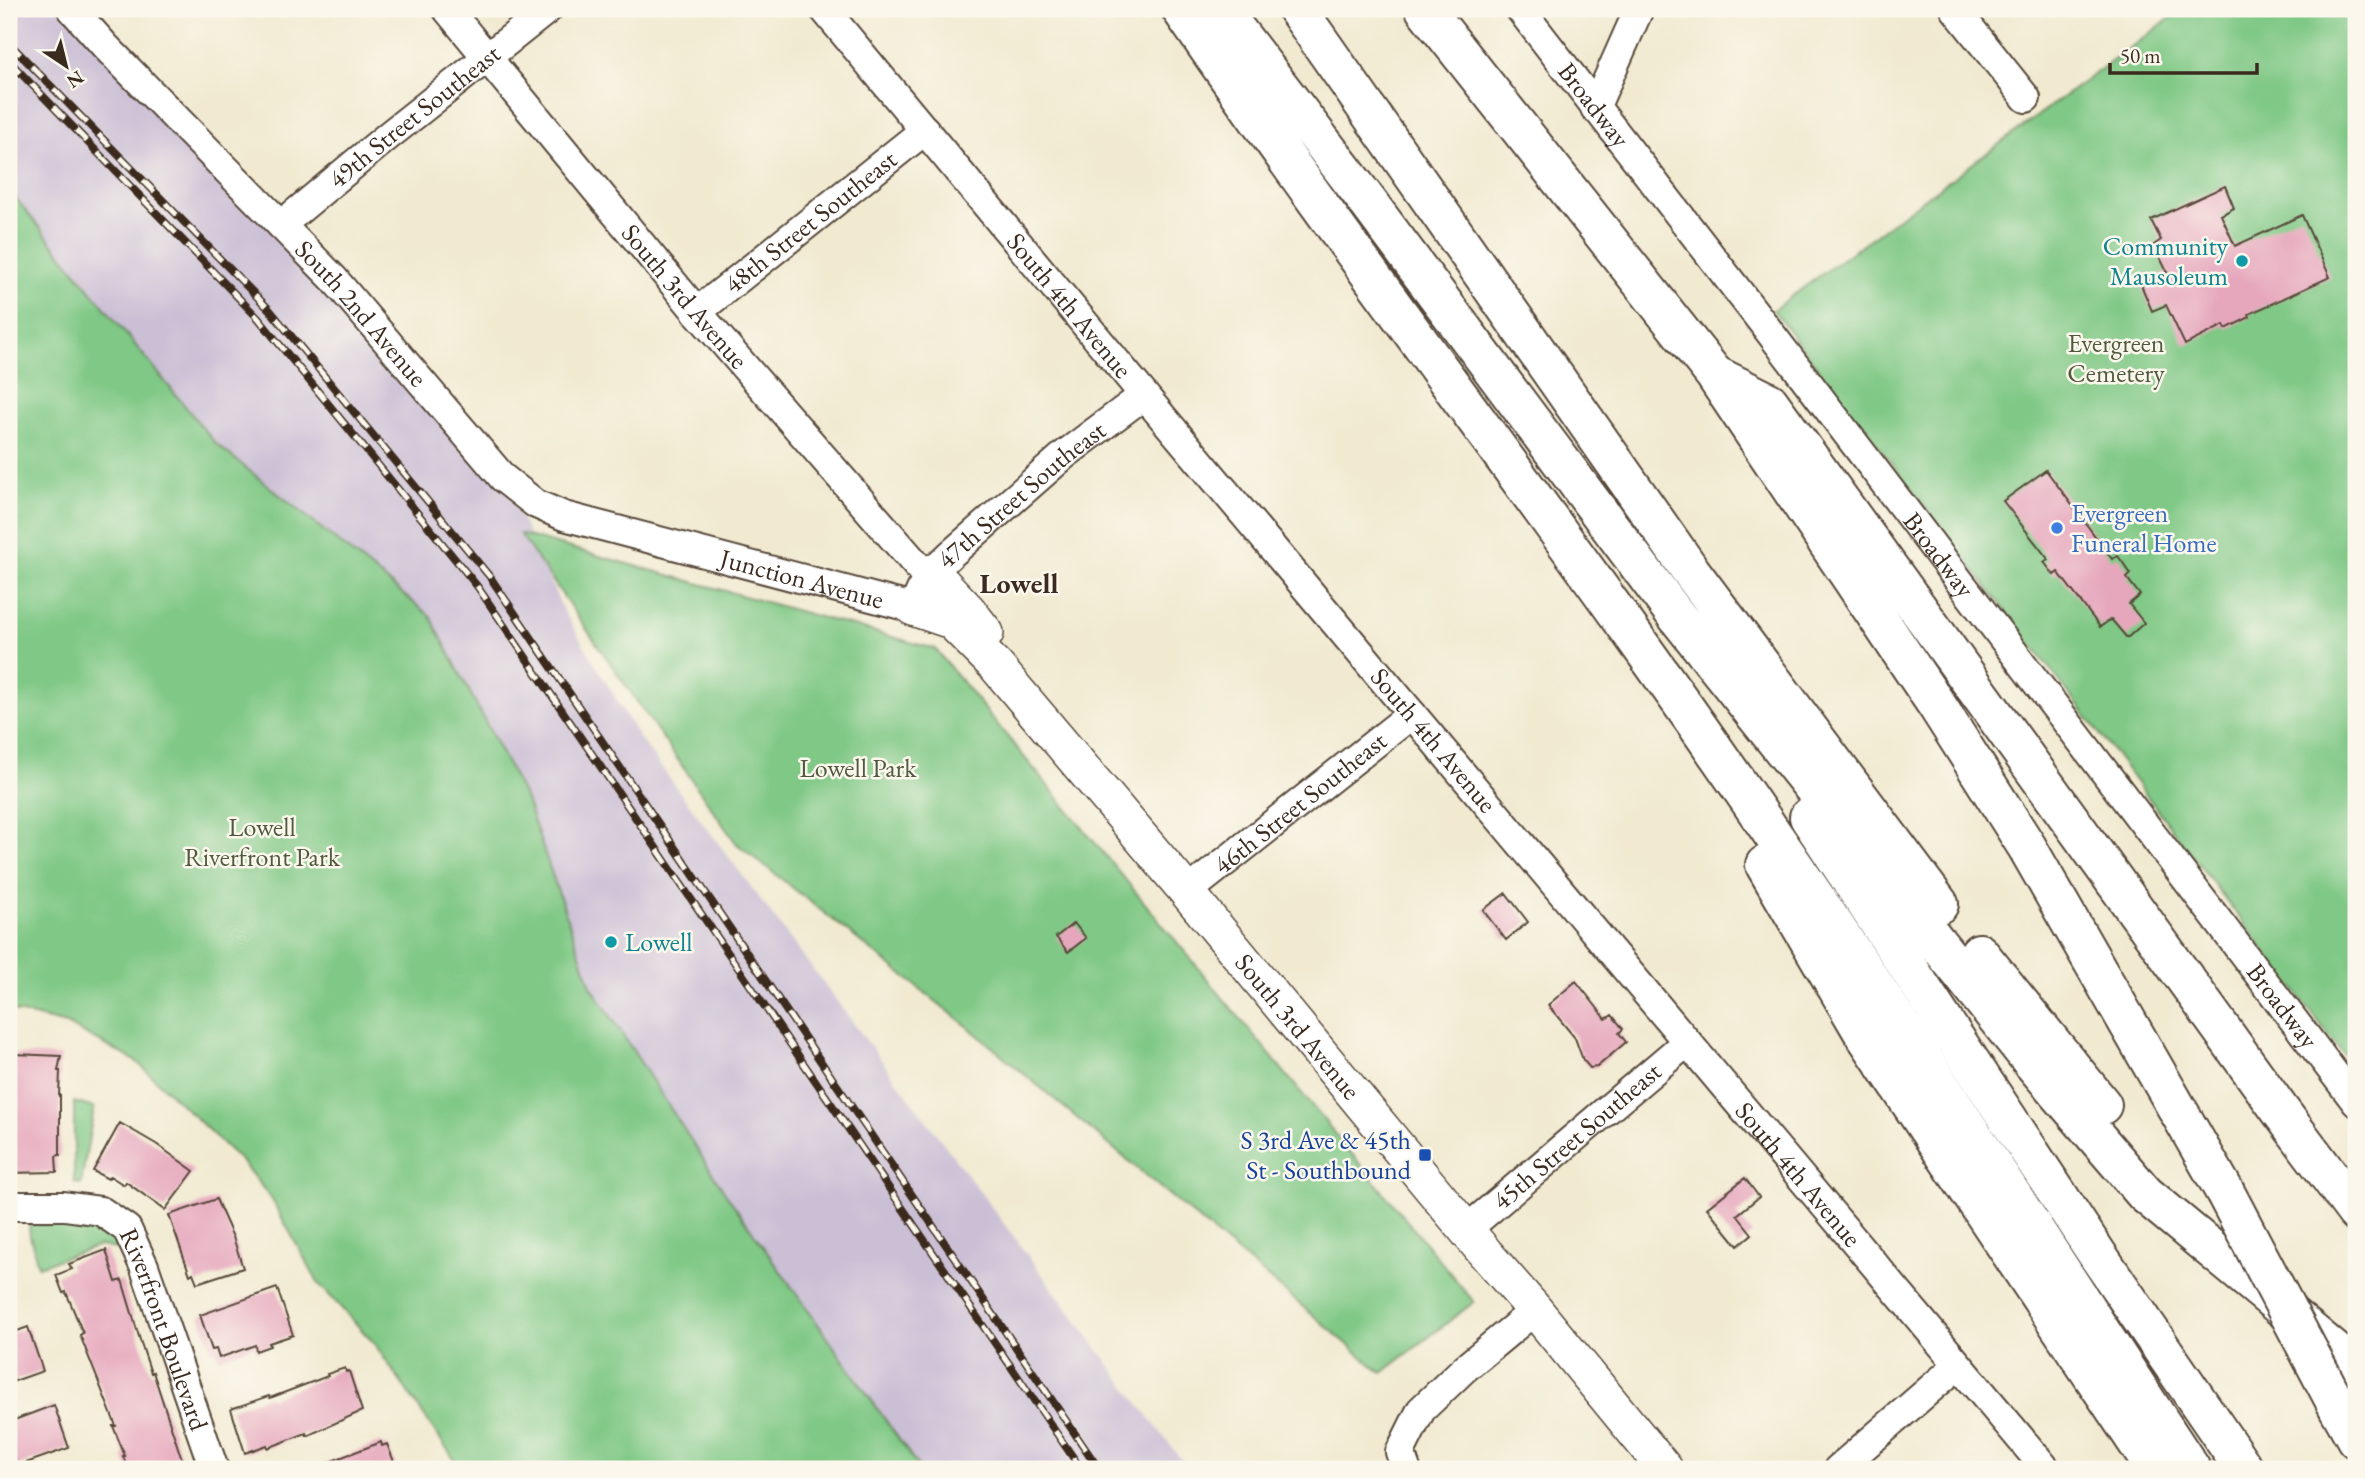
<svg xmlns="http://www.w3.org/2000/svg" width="2365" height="1478" font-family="'EB Garamond',serif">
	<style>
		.industrial { fill: #cbbfd5 }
		.green { fill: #7fc885; stroke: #5d7952; stroke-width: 2 }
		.building { fill: #e6a7bd }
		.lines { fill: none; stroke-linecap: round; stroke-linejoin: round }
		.minor-casing { stroke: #564739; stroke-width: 32 }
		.major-casing { stroke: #564739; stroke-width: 38 }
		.highway-casing { stroke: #564739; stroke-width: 42 }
		.minor { stroke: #fff; stroke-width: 28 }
		.major { stroke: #fff; stroke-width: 35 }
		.highway { stroke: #fff; stroke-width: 38 }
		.rail-casing { stroke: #3b2a1e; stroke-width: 8 }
		.rail { stroke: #fbf7ec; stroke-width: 5; stroke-dasharray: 16; stroke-linecap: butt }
		.highway-bridge-casing { stroke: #564739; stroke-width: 42; stroke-linecap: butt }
		.highway-bridge { stroke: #fff; stroke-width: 38 }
		.culture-dot { fill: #0f9aa8; stroke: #fbf7ec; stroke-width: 2.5 }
		.shop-dot { fill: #3f7fe0; stroke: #fbf7ec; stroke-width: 2.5 }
		.transit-dot { fill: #1a4fb4; stroke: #fbf7ec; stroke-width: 2.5 }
		.labels { text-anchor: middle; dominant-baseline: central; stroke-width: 5; stroke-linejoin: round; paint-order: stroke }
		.street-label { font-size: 26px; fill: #3b2a1e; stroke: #fbf7ec }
		.culture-label { font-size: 26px; fill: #0d838f; stroke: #fbf7ec; text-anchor: end }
		.park-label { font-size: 26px; fill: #4f593d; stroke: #fbf7ec }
		.shop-label { font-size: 26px; fill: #366cbe; stroke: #fbf7ec; text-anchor: start }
		.transit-label { font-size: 26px; fill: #164399; stroke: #fbf7ec; text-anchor: end }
		.neighbourhood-label { font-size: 28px; font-weight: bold; fill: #3b2a1e; stroke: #fbf7ec }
	</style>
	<rect width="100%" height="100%" fill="#fbf7ec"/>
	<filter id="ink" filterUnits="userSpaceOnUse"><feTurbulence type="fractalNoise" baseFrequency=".0143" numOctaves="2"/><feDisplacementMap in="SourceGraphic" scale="14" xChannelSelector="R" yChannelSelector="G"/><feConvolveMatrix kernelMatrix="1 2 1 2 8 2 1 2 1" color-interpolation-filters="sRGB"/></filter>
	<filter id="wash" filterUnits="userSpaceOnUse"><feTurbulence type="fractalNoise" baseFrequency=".00686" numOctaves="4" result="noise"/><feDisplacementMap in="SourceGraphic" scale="28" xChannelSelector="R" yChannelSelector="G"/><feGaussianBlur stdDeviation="1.57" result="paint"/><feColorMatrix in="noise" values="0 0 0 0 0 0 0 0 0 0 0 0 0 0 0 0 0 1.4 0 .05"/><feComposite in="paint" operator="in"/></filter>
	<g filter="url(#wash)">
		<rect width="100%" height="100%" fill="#f1ead1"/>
		<path class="industrial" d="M 9,9 L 72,9 L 503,478 L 564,612 L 640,739 L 1188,1469 L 920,1469 L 724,1191 L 591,986 L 526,800 L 430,616 L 215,443 L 9,190 Z"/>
		<path class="green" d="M 2183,9 L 2356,9 L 2356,1071 L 2067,691 L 1773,310 Z
			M 9,190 L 215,443 L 430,616 L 526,800 L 591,986 L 724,1191 L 920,1469 L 461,1469 L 373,1342 L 318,1283 L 271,1198 L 241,1161 L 136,1061 L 66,1024 L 9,1010 Z
			M 520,534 L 935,649 L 1474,1302 L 1382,1373 L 967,1026 L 736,843 Z
			M 74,1102 L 94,1108 L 81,1184 L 74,1182 Z
			M 76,1216 L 94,1218 L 125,1243 L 116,1249 L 100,1246 L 38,1266 L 30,1236 L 29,1224 L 64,1226 Z"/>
		<g id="blocks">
			<path class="building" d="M 2225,186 L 2234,208 L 2221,215 L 2235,246 L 2302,215 L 2330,277 L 2249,314 L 2250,317 L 2226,329 L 2224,325 L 2185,345 L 2166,305 L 2152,311 L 2141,285 L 2167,272 L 2154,245 L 2161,240 L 2151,220 Z
				M 2046,470 L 2112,559 L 2118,556 L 2131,574 L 2127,578 L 2140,595 L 2129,604 L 2144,623 L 2127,638 L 2111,619 L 2100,627 L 2058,572 L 2054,575 L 2044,562 L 2048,559 L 2003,501 Z
				M 1506,893 L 1528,922 L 1506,940 L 1483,910 Z
				M 1074,923 L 1086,938 L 1068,952 L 1056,937 Z
				M 1576,981 L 1606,1019 L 1612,1015 L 1623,1029 L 1619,1033 L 1626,1042 L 1597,1067 L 1590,1068 L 1583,1060 L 1575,1038 L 1548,1005 Z
				M 14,1054 L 61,1056 L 58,1071 L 60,1071 L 59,1096 L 60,1096 L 60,1155 L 56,1156 L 57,1172 L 9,1173 L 9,1057 L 13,1057 Z
				M 120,1123 L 156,1144 L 194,1171 L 165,1210 L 126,1182 L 124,1185 L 110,1176 L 108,1179 L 93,1171 Z
				M 1745,1178 L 1759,1197 L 1737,1215 L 1752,1234 L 1738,1246 L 1707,1208 Z
				M 216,1199 L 233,1237 L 243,1268 L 197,1283 L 193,1273 L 190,1275 L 169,1215 Z
				M 106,1250 L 116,1282 L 122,1280 L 140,1340 L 151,1373 L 153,1372 L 185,1469 L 128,1469 L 123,1456 L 125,1456 L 113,1426 L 116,1426 L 80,1335 L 83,1333 L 66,1292 L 63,1293 L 56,1275 L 72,1269 L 69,1264 Z
				M 277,1288 L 293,1335 L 269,1343 L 270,1346 L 256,1351 L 255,1345 L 219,1358 L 216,1349 L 212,1350 L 200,1315 Z
				M 28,1327 L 43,1371 L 9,1383 L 9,1334 Z
				M 345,1368 L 346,1372 L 349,1371 L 362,1411 L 307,1436 L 306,1433 L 268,1448 L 267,1445 L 245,1453 L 231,1409 L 269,1396 L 270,1398 L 328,1376 L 327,1374 Z
				M 54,1405 L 69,1448 L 9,1469 L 9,1422 Z
				M 381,1442 L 382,1446 L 387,1444 L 397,1469 L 316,1469 L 316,1467 Z"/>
		</g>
	</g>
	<g filter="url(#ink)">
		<use href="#blocks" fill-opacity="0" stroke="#564739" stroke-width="2"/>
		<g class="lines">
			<defs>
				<g id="minor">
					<path id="s1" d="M 72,9 L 106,47 L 334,279 L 503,478 L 536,504 L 564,516 L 913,608 L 927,577 L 950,555 L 1063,456 L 1144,395"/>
					<path id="s2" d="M 447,9 L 697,312 L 927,577"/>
					<path id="s3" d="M 824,9 L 1144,395 L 2046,1469"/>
					<path id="s4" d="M 1520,9 L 1762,322 L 2356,1102"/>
					<path d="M 1955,9 L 2026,98"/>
					<path d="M 1595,108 L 1639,9"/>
					<path id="s5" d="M 281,225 L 388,136 L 548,9"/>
					<path id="s6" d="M 697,312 L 925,130"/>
					<path id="s7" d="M 1187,892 L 1412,714"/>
					<path id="s8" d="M 9,1206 L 64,1206 L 101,1211 L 127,1229 L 144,1266 L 214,1469"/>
					<path id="s9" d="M 1467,1229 L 1687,1042"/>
					<path d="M 1406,1469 L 1400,1452 L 1421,1410 L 1464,1369 L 1535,1310"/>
					<path d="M 1838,1469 L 1958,1365"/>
				</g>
				<g id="major">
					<path d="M 932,572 L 968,610 L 986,633"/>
					<path id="s10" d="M 913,608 L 951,621 L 996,666 L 1187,892 L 1486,1254 L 1535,1310 L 1665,1469"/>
				</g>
				<path id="highway" d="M 1181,9 C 1382,300 1601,579 1799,873 C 1933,1070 2060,1271 2191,1469
					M 1220,9 L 1361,193 L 1675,614 L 2032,1062 L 2145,1194 L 2356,1369
					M 1297,9 L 1690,570 L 1939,904
					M 1425,9 L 1714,374 L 1938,707 L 2027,847 L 2225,1192
					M 1717,376 L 1769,402 L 2279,1109 L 2356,1212
					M 1809,817 L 2097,1254 L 2244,1469
					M 1765,865 L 1863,1032 L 2155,1469
					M 1979,953 L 2102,1105
					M 2339,1409 L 2356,1439"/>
			</defs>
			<use href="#minor" class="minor-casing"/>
			<use href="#major" class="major-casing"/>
			<use href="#highway" class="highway-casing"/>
			<use href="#minor" class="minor"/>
			<use href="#major" class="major"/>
			<use href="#highway" class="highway"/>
			<defs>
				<path id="rail" d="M 9,43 L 269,309 L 490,577 L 1099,1469
					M 9,61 L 258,318 L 477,586 L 1081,1469"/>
			</defs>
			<use href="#rail" class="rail-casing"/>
			<use href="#rail" class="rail"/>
			<defs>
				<path id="highway-bridge" d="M 2225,1192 L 2339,1409"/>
			</defs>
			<use href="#highway-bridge" class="highway-bridge-casing"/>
			<use href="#highway-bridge" class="highway-bridge"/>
		</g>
	</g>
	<g class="culture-dot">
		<circle cx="2242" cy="261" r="7"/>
		<circle cx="611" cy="942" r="7"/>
	</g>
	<circle class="shop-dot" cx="2057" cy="528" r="7"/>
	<rect class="transit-dot" x="1418" y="1148" width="14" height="14" rx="3.5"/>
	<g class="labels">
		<g class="street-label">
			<text stroke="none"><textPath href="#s4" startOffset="121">Broadway</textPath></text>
			<text stroke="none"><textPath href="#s5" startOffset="172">49th Street Southeast</textPath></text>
			<text stroke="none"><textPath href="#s6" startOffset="145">48th Street Southeast</textPath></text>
			<text stroke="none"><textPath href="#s2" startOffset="373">South 3rd Avenue</textPath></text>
			<text stroke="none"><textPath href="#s3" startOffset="385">South 4th Avenue</textPath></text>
			<text stroke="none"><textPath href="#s1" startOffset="420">South 2nd Avenue</textPath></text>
			<text stroke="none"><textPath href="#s1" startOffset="1230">47th Street Southeast</textPath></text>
			<text stroke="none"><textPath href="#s4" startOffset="688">Broadway</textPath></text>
			<text stroke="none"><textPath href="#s1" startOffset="956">Junction Avenue</textPath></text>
			<text stroke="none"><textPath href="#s3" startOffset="952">South 4th Avenue</textPath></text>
			<text stroke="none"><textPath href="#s7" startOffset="144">46th Street Southeast</textPath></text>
			<text stroke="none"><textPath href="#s4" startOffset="1255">Broadway</textPath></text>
			<text stroke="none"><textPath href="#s10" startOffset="574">South 3rd Avenue</textPath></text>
			<text stroke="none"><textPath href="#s9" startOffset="144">45th Street Southeast</textPath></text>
			<text stroke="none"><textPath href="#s3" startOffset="1519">South 4th Avenue</textPath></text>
			<text stroke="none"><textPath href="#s8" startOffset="231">Riverfront Boulevard</textPath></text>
		</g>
		<g class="culture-label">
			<text x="2228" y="246">Community<tspan x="2228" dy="30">Mausoleum</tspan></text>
			<text x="625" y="942" text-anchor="start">Lowell</text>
		</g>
		<g class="park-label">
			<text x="2116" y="343">Evergreen<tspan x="2116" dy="30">Cemetery</tspan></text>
			<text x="858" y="768">Lowell Park</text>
			<text x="262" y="827">Lowell<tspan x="262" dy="30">Riverfront Park</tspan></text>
		</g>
		<g class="shop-label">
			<text x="2071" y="513">Evergreen<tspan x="2071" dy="30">Funeral Home</tspan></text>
		</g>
		<g class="transit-label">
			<text x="1411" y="1140">S 3rd Ave &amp; 45th<tspan x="1411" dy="30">St - Southbound</tspan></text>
		</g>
		<g class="neighbourhood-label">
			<text x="1019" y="583">Lowell</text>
		</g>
	</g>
	<rect width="2365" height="1478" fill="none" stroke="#fbf7ec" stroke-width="35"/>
	<g transform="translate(66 66) rotate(145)" stroke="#fbf7ec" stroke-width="5" paint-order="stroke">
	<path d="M0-5L12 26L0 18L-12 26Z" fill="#3b2a1e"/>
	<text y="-10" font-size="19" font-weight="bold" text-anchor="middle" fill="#3b2a1e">N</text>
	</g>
	<path d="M2110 63v10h147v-10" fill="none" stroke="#3b2a1e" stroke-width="3.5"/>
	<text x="2120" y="63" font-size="21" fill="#3b2a1e" stroke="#fbf7ec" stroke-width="5" paint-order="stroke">50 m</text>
</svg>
